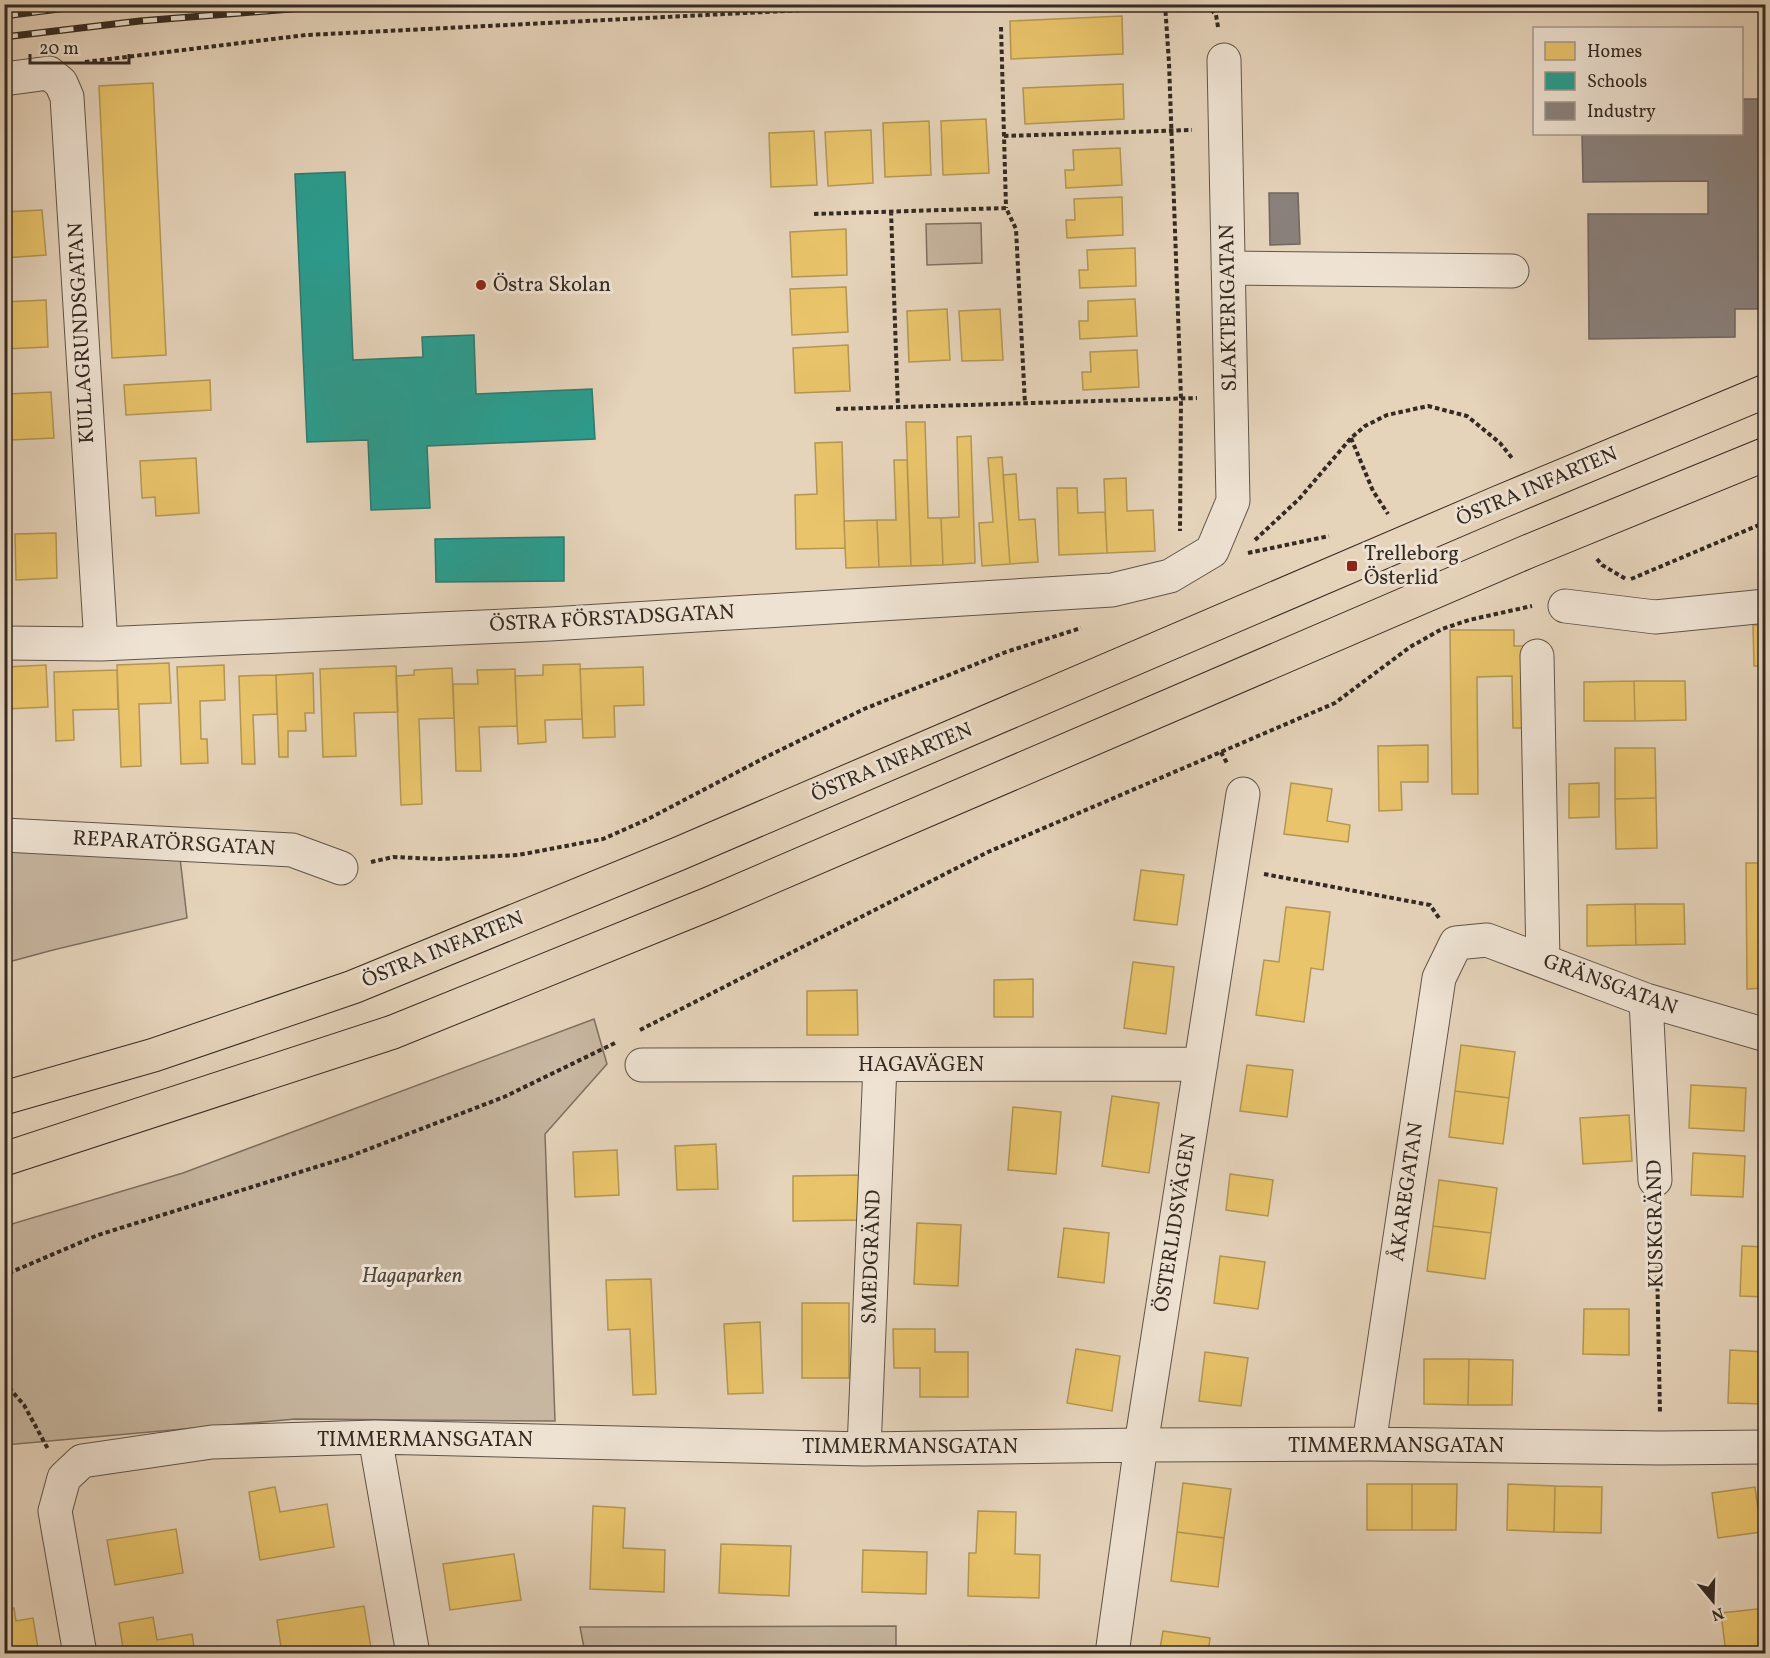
<svg xmlns="http://www.w3.org/2000/svg" width="1770" height="1658" font-family="Vollkorn,serif">
	<style>
		.green { fill: #c7b6a0; stroke: #7e7061; stroke-width: 1.5 }
		.homes { fill: #e9c46a; stroke: #b39654; stroke-width: 1.5 }
		.schools { fill: #2a9d8f; stroke: #2d7a6e; stroke-width: 1.5 }
		.industry { fill: #8a817c; stroke: #706761; stroke-width: 1.5 }
		.lines { fill: none; stroke-linecap: round; stroke-linejoin: round }
		.minor-casing { stroke: #605448; stroke-width: 35 }
		.major-casing { stroke: #342a22; stroke-width: 35 }
		.path { stroke: #342a22; stroke-width: 4; stroke-dasharray: 4.5 3; stroke-linecap: butt }
		.minor { stroke: #eee2d2; stroke-width: 33 }
		.major { stroke: #e5d3ba; stroke-width: 33 }
		.rail-casing { stroke: #342a22; stroke-width: 7 }
		.rail { stroke: #eee2d2; stroke-width: 4.5; stroke-dasharray: 14; stroke-linecap: butt }
		.poi-dot { fill: #8f2418; stroke: #eee2d2; stroke-width: 2 }
		.labels { text-anchor: middle; dominant-baseline: central; stroke-width: 6; stroke-linejoin: round; paint-order: stroke }
		.poi-label { font-size: 21px; fill: #342a22; stroke: #eee2d2; text-anchor: start }
		.street-label { font-size: 21px; fill: #342a22; stroke: #eee2d2 }
		.park-label { font-size: 21px; font-style: italic; fill: #51463b; stroke: #eee2d2 }
	</style>
	<rect width="100%" height="100%" fill="#e5d3ba"/>
	<filter id="stains"><feTurbulence type="fractalNoise" baseFrequency=".00333" numOctaves="4"/><feColorMatrix values="0 0 0 0 .2 0 0 0 0 .09 0 0 0 0 .02 0 0 0 .5 -.17"/></filter>
	<radialGradient id="worn" r=".72"><stop offset=".6" stop-color="#630" stop-opacity="0"/><stop offset="1" stop-color="#630" stop-opacity=".3"/></radialGradient>
	<path class="green" d="M 981,223 L 982,263 L 927,265 L 926,224 Z
		M 5,850 L 180,858 L 187,918 L 53,950 L 5,963 Z
		M 594,1019 L 607,1064 L 545,1134 L 555,1421 L 295,1419 L 5,1445 L 5,1226 L 183,1173 Z
		M 896,1626 L 896,1654 L 585,1653 L 580,1627 Z"/>
	<path class="homes" d="M 1122,16 L 1123,54 L 1011,59 L 1010,21 Z
		M 153,83 L 166,355 L 112,358 L 99,86 Z
		M 1123,84 L 1124,119 L 1025,124 L 1023,88 Z
		M 986,119 L 989,173 L 943,175 L 941,121 Z
		M 929,121 L 931,175 L 885,177 L 883,123 Z
		M 871,130 L 873,183 L 828,186 L 825,132 Z
		M 814,131 L 817,185 L 771,187 L 769,133 Z
		M 1120,148 L 1122,185 L 1066,188 L 1065,170 L 1074,170 L 1073,150 Z
		M 1122,197 L 1123,235 L 1067,238 L 1066,220 L 1075,220 L 1074,199 Z
		M 42,210 L 46,255 L 4,258 L 4,212 Z
		M 846,229 L 847,275 L 792,277 L 790,232 Z
		M 1135,248 L 1136,286 L 1080,288 L 1079,270 L 1088,270 L 1087,250 Z
		M 846,287 L 848,332 L 792,335 L 790,289 Z
		M 1135,299 L 1137,336 L 1080,339 L 1079,321 L 1088,321 L 1088,301 Z
		M 46,300 L 48,347 L 5,349 L 4,302 Z
		M 947,309 L 950,360 L 909,362 L 907,311 Z
		M 1000,309 L 1003,360 L 962,361 L 959,311 Z
		M 848,345 L 850,391 L 795,393 L 793,348 Z
		M 1137,350 L 1139,387 L 1083,390 L 1082,372 L 1091,372 L 1090,352 Z
		M 210,380 L 211,410 L 126,415 L 124,385 Z
		M 51,392 L 54,438 L 10,440 L 7,394 Z
		M 906,422 L 925,422 L 928,518 L 941,518 L 943,565 L 911,566 Z
		M 971,436 L 975,563 L 943,565 L 941,518 L 959,517 L 957,437 Z
		M 842,442 L 845,548 L 796,549 L 795,495 L 817,494 L 815,443 Z
		M 1002,457 L 1010,564 L 982,566 L 979,523 L 993,522 L 988,458 Z
		M 196,458 L 199,513 L 156,516 L 155,497 L 142,498 L 140,461 Z
		M 894,460 L 907,460 L 911,566 L 879,567 L 877,520 L 896,520 Z
		M 1016,474 L 1019,520 L 1035,519 L 1038,562 L 1010,564 L 1003,475 Z
		M 1126,478 L 1127,511 L 1153,510 L 1155,551 L 1107,553 L 1104,479 Z
		M 1057,488 L 1077,488 L 1078,513 L 1105,512 L 1107,553 L 1059,555 Z
		M 877,520 L 879,567 L 846,568 L 844,521 Z
		M 56,533 L 57,578 L 16,580 L 15,534 Z
		M 1753,625 L 1766,625 L 1766,666 L 1754,666 Z
		M 1450,630 L 1514,630 L 1514,646 L 1532,646 L 1533,728 L 1513,728 L 1512,676 L 1477,677 L 1478,794 L 1452,794 Z
		M 169,663 L 171,703 L 139,704 L 141,766 L 121,767 L 117,665 Z
		M 580,664 L 582,719 L 545,720 L 546,742 L 518,744 L 515,676 L 543,675 L 543,665 Z
		M 46,665 L 48,707 L 6,709 L 5,667 Z
		M 224,665 L 225,700 L 200,701 L 201,739 L 207,739 L 208,763 L 181,764 L 177,667 Z
		M 396,666 L 398,712 L 354,713 L 356,756 L 323,757 L 320,669 Z
		M 5,667 L 6,709 L 4,709 L 4,667 Z
		M 643,667 L 644,705 L 614,706 L 615,737 L 583,738 L 580,669 Z
		M 452,668 L 454,718 L 419,719 L 422,804 L 401,805 L 396,676 L 414,675 L 414,670 Z
		M 515,669 L 517,726 L 479,727 L 481,771 L 456,771 L 453,684 L 478,684 L 477,670 Z
		M 117,670 L 118,709 L 73,710 L 74,740 L 56,741 L 54,672 Z
		M 313,673 L 314,713 L 305,713 L 306,731 L 288,731 L 288,757 L 279,757 L 276,675 Z
		M 276,675 L 277,714 L 253,715 L 255,764 L 242,764 L 239,676 Z
		M 1634,681 L 1685,681 L 1686,720 L 1635,721 Z
		M 1634,681 L 1635,721 L 1584,721 L 1584,682 Z
		M 1428,745 L 1428,782 L 1401,782 L 1402,810 L 1379,811 L 1378,746 Z
		M 1615,748 L 1655,748 L 1656,798 L 1615,799 Z
		M 1291,783 L 1332,789 L 1327,821 L 1350,825 L 1348,842 L 1284,834 Z
		M 1599,783 L 1599,817 L 1569,818 L 1569,784 Z
		M 1656,798 L 1657,848 L 1616,849 L 1615,799 Z
		M 1746,863 L 1766,863 L 1766,988 L 1747,989 Z
		M 1141,870 L 1184,875 L 1177,925 L 1134,920 Z
		M 1635,904 L 1636,945 L 1587,946 L 1587,905 Z
		M 1635,904 L 1684,904 L 1685,944 L 1636,945 Z
		M 1286,907 L 1330,912 L 1323,970 L 1311,968 L 1304,1022 L 1256,1015 L 1264,960 L 1279,962 Z
		M 1133,962 L 1174,967 L 1166,1034 L 1124,1028 Z
		M 1033,979 L 1033,1017 L 994,1017 L 994,980 Z
		M 857,990 L 858,1035 L 807,1035 L 807,991 Z
		M 1461,1045 L 1515,1052 L 1509,1098 L 1455,1091 Z
		M 1247,1065 L 1293,1070 L 1287,1117 L 1240,1111 Z
		M 1691,1085 L 1746,1088 L 1744,1131 L 1689,1128 Z
		M 1455,1091 L 1509,1098 L 1503,1144 L 1449,1137 Z
		M 1112,1096 L 1159,1103 L 1149,1173 L 1102,1166 Z
		M 1013,1107 L 1061,1112 L 1056,1174 L 1008,1170 Z
		M 1629,1115 L 1632,1161 L 1583,1164 L 1580,1118 Z
		M 716,1144 L 718,1189 L 677,1190 L 675,1146 Z
		M 617,1150 L 619,1195 L 575,1197 L 573,1152 Z
		M 1693,1153 L 1745,1156 L 1743,1197 L 1691,1195 Z
		M 1230,1174 L 1273,1180 L 1268,1216 L 1226,1210 Z
		M 863,1175 L 863,1220 L 793,1221 L 793,1176 Z
		M 1439,1180 L 1497,1188 L 1491,1233 L 1433,1226 Z
		M 917,1223 L 961,1225 L 958,1286 L 914,1284 Z
		M 1433,1226 L 1491,1233 L 1485,1279 L 1427,1271 Z
		M 1064,1228 L 1109,1233 L 1104,1283 L 1058,1277 Z
		M 1742,1246 L 1766,1247 L 1766,1297 L 1740,1296 Z
		M 1220,1256 L 1265,1262 L 1258,1309 L 1214,1303 Z
		M 651,1279 L 656,1394 L 633,1395 L 630,1329 L 608,1330 L 606,1280 Z
		M 802,1303 L 849,1303 L 849,1378 L 802,1378 Z
		M 1584,1309 L 1629,1309 L 1629,1355 L 1583,1354 Z
		M 760,1322 L 763,1393 L 728,1394 L 724,1324 Z
		M 893,1329 L 935,1329 L 935,1352 L 968,1352 L 968,1397 L 920,1397 L 920,1368 L 894,1368 Z
		M 1076,1349 L 1120,1356 L 1112,1411 L 1067,1403 Z
		M 1730,1350 L 1766,1352 L 1766,1404 L 1728,1403 Z
		M 1205,1352 L 1248,1358 L 1241,1406 L 1199,1401 Z
		M 1424,1359 L 1469,1359 L 1468,1405 L 1424,1404 Z
		M 1469,1359 L 1513,1360 L 1512,1405 L 1468,1405 Z
		M 1183,1483 L 1231,1489 L 1224,1538 L 1177,1532 Z
		M 1367,1484 L 1412,1484 L 1412,1530 L 1367,1530 Z
		M 1412,1484 L 1457,1484 L 1456,1530 L 1412,1530 Z
		M 1508,1484 L 1555,1486 L 1554,1532 L 1507,1530 Z
		M 1555,1486 L 1602,1487 L 1601,1533 L 1554,1532 Z
		M 275,1487 L 280,1512 L 327,1504 L 334,1547 L 260,1560 L 249,1492 Z
		M 1755,1487 L 1761,1532 L 1718,1538 L 1712,1493 Z
		M 593,1506 L 625,1508 L 623,1548 L 665,1550 L 664,1592 L 590,1589 Z
		M 978,1511 L 1016,1512 L 1015,1554 L 1040,1555 L 1039,1598 L 968,1596 L 969,1553 L 976,1553 Z
		M 176,1529 L 183,1573 L 115,1585 L 107,1540 Z
		M 1177,1532 L 1224,1538 L 1218,1587 L 1171,1581 Z
		M 721,1544 L 791,1546 L 789,1596 L 719,1593 Z
		M 863,1550 L 927,1552 L 926,1594 L 862,1592 Z
		M 514,1554 L 521,1600 L 450,1610 L 443,1564 Z
		M 364,1606 L 372,1654 L 282,1654 L 277,1620 Z
		M 14,1608 L 16,1621 L 33,1618 L 39,1654 L 4,1654 L 4,1609 Z
		M 1766,1608 L 1766,1654 L 1726,1654 L 1721,1613 Z
		M 153,1617 L 157,1640 L 192,1634 L 195,1654 L 124,1654 L 119,1623 Z
		M 1163,1631 L 1210,1638 L 1208,1654 L 1159,1654 Z
		M 969,1646 L 1017,1647 L 1017,1654 L 969,1654 Z
		M 501,1648 L 502,1654 L 465,1654 Z"/>
	<path class="schools" d="M 345,172 L 353,360 L 423,357 L 422,337 L 474,335 L 476,394 L 592,389 L 595,439 L 427,446 L 430,508 L 371,510 L 368,440 L 307,442 L 295,174 Z
		M 564,537 L 564,581 L 436,582 L 435,539 Z"/>
	<path class="industry" d="M 1762,65 L 1766,65 L 1766,309 L 1735,309 L 1735,337 L 1589,339 L 1588,214 L 1708,214 L 1708,181 L 1583,182 L 1582,134 L 1742,134 L 1742,99 L 1763,99 Z
		M 1269,193 L 1298,193 L 1300,244 L 1270,245 Z"/>
	<g class="lines">
		<defs>
			<path id="minor" d="M 4,79 L 49,73 L 61,83 L 67,97 L 101,644
				M 1228,268 L 1512,271
				M 1565,606 L 1655,617 L 1766,606
				M 4,643 L 101,644 L 550,624 L 1112,590 L 1170,576 L 1212,551 L 1233,501 L 1224,60
				M 1537,656 L 1543,961
				M 4,835 L 292,850 L 341,868
				M 1646,1000 L 1655,1180
				M 642,1065 L 1201,1064
				M 375,1437 L 413,1654
				M 1369,1444 L 1439,978 L 1456,943 L 1487,940 L 1646,1000 L 1766,1035
				M 864,1449 L 880,1065
				M 80,1654 L 55,1511 L 64,1478 L 82,1461 L 212,1442 L 375,1437 L 864,1449 L 1141,1445 L 1369,1444 L 1660,1448 L 1766,1447
				M 1112,1654 L 1141,1445 L 1243,794"/>
			<path id="major" d="M 4,1098 L 154,1055 L 353,987 L 678,854 L 1495,504 L 1766,391
				M 4,1159 L 393,1032 L 711,903 L 1529,551 L 1766,454"/>
		</defs>
		<use href="#minor" class="minor-casing"/>
		<use href="#major" class="major-casing"/>
		<path class="path" d="M 1165,4 L 1169,63 L 1181,398 L 1180,531
			M 1206,4 L 1216,15 L 1218,27
			M 1001,27 L 1006,208
			M 85,62 L 306,35 L 925,4
			M 1004,136 L 1192,130
			M 891,211 L 898,408
			M 814,214 L 1006,208 L 1016,229 L 1025,404
			M 836,409 L 1197,398
			M 1351,438 L 1373,491 L 1388,514
			M 1255,540 L 1299,499 L 1351,438 L 1365,426 L 1387,415 L 1428,406 L 1467,416 L 1500,443 L 1512,458
			M 1248,553 L 1329,536
			M 1597,559 L 1602,565 L 1626,579
			M 1631,579 L 1766,522
			M 1221,752 L 1228,765
			M 371,862 L 393,857 L 438,859 L 518,855 L 603,839 L 648,819 L 766,757 L 864,709 L 1006,652 L 1081,628
			M 1264,874 L 1430,905 L 1439,918
			M 640,1030 L 988,852 L 1335,703 L 1410,647 L 1442,629 L 1469,620 L 1532,606
			M 1656,1212 L 1660,1414
			M 4,1279 L 9,1273 L 98,1235 L 348,1157 L 504,1097 L 617,1042
			M 4,1382 L 24,1405 L 48,1449"/>
		<use href="#minor" class="minor"/>
		<use href="#major" class="major"/>
		<defs>
			<path id="rail" d="M 4,16 L 98,4
				M 4,37 L 140,21 L 354,4"/>
		</defs>
		<use href="#rail" class="rail-casing"/>
		<use href="#rail" class="rail"/>
	</g>
	<g class="poi-dot">
		<circle cx="481" cy="285" r="6"/>
		<rect x="1346" y="560" width="12" height="12" rx="3"/>
	</g>
	<g class="labels">
		<g class="poi-label">
			<text x="493" y="285">Östra Skolan</text>
			<text x="1364" y="554">Trelleborg<tspan x="1364" dy="24">Österlid</tspan></text>
		</g>
		<g class="street-label">
			<text transform="translate(1229 308) rotate(-91)">SLAKTERIGATAN</text>
			<text transform="translate(82 333) rotate(-93)">KULLAGRUNDSGATAN</text>
			<text transform="translate(1537 487) rotate(-23)">ÖSTRA INFARTEN</text>
			<text transform="translate(612 619) rotate(-3)">ÖSTRA FÖRSTADSGATAN</text>
			<text transform="translate(892 763) rotate(-23)">ÖSTRA INFARTEN</text>
			<text transform="translate(174 844) rotate(3)">REPARATÖRSGATAN</text>
			<text transform="translate(443 950) rotate(-22)">ÖSTRA INFARTEN</text>
			<text transform="translate(1610 985) rotate(20)">GRÄNSGATAN</text>
			<text x="921" y="1065">HAGAVÄGEN</text>
			<text transform="translate(1407 1192) rotate(-82)">ÅKAREGATAN</text>
			<text transform="translate(1176 1223) rotate(-81)">ÖSTERLIDSVÄGEN</text>
			<text transform="translate(1656 1224) rotate(-91)">KUSKGRÄND</text>
			<text transform="translate(872 1257) rotate(-88)">SMEDGRÄND</text>
			<text x="425" y="1440">TIMMERMANSGATAN</text>
			<text x="1396" y="1446">TIMMERMANSGATAN</text>
			<text x="910" y="1447">TIMMERMANSGATAN</text>
		</g>
		<g class="park-label">
			<text x="412" y="1276">Hagaparken</text>
		</g>
	</g>
	<rect width="1770" height="1658" fill="none" stroke="#e5d3ba" stroke-width="24"/>
	<rect x="6" y="6" width="1758" height="1646" fill="none" stroke="#342a22" stroke-width="3"/>
	<rect x="12" y="12" width="1746" height="1634" fill="none" stroke="#342a22" stroke-width="1.5"/>
	<rect x="1533" y="27" width="210" height="108" fill="#eee2d2" stroke="#a4988c" stroke-width="1.5"/>
	<rect x="1545" y="42" width="30" height="18" fill="#e9c46a" stroke="#a4988c" stroke-width="1.5"/>
	<text x="1587" y="57" font-size="18" fill="#342a22">Homes</text>
	<rect x="1545" y="72" width="30" height="18" fill="#2a9d8f" stroke="#a4988c" stroke-width="1.5"/>
	<text x="1587" y="87" font-size="18" fill="#342a22">Schools</text>
	<rect x="1545" y="102" width="30" height="18" fill="#8a817c" stroke="#a4988c" stroke-width="1.5"/>
	<text x="1587" y="117" font-size="18" fill="#342a22">Industry</text>
	<g transform="translate(1713 1601) rotate(161)" stroke="#eee2d2" stroke-width="4.5" paint-order="stroke">
	<path d="M0-4.5L10 22L0 15L-10 22Z" fill="#342a22"/>
	<text y="-9" font-size="16" font-weight="bold" text-anchor="middle" fill="#342a22">N</text>
	</g>
	<path d="M30 54v9h99v-9" fill="none" stroke="#342a22" stroke-width="3"/>
	<text x="39" y="54" font-size="18" fill="#342a22" stroke="#eee2d2" stroke-width="4.5" paint-order="stroke">20 m</text>
	<rect width="100%" height="100%" filter="url(#stains)"/>
	<rect width="100%" height="100%" fill="url(#worn)"/>
</svg>
